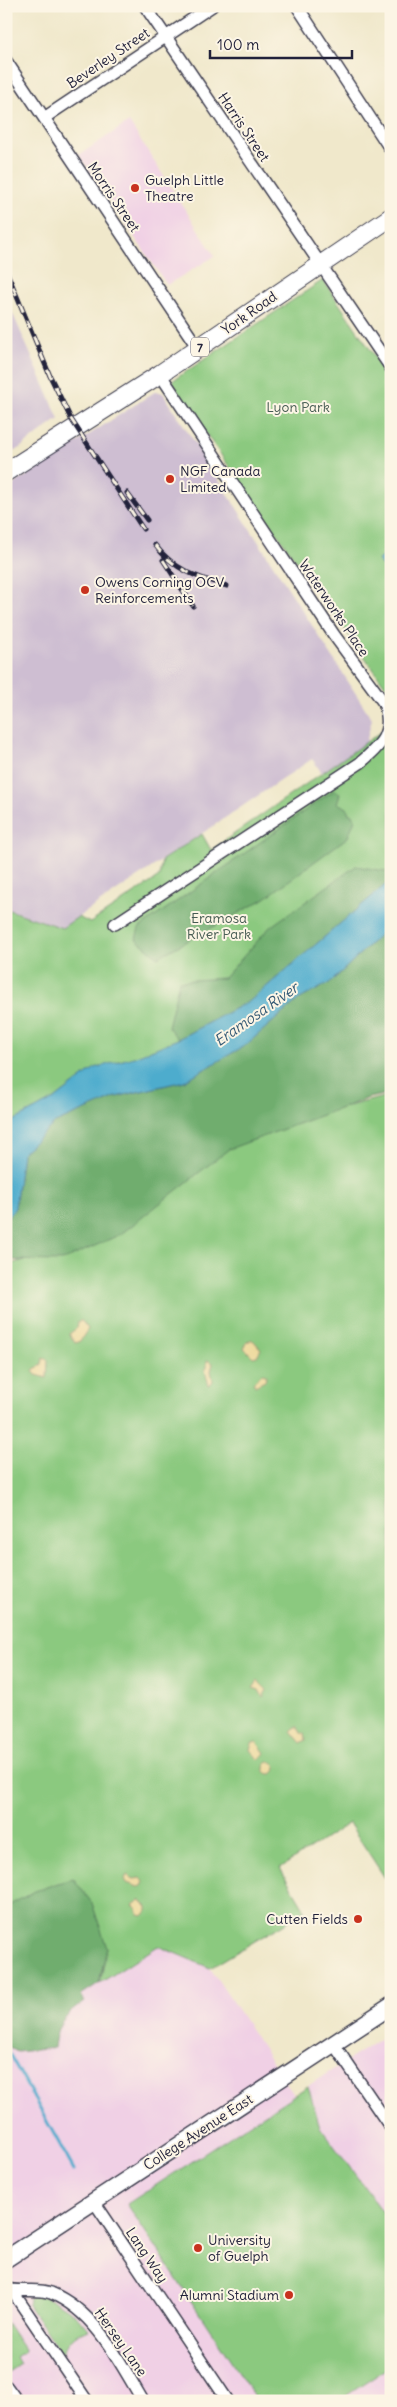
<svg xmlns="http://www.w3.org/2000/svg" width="397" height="2407" font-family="Delius,sans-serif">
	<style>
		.built { fill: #f0d0e5 }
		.industrial { fill: #cebed2 }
		.green { fill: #8bc97f; stroke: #56765d }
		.forest { fill: #70ad6e; stroke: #496854 }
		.sand { fill: #eeda9e; stroke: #887e6c }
		.water { fill: #4eaccd; stroke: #386784 }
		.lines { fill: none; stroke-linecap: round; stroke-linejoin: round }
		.stream { stroke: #4eaccd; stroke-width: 3 }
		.street-casing { stroke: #414051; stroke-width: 14 }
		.secondary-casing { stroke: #414051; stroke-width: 19 }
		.primary-casing { stroke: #414051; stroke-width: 20 }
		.street { stroke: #fff; stroke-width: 11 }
		.secondary { stroke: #fff; stroke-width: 16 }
		.primary { stroke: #fff; stroke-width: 18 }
		.rail-casing { stroke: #22223b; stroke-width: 5 }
		.rail { stroke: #fcf5e5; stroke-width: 3; stroke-dasharray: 9; stroke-linecap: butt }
		.poi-dot { fill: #c8321e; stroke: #fcf5e5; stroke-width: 2 }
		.labels { text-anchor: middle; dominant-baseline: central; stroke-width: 4; stroke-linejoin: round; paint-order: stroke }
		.shield { fill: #fcf5e5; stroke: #63616e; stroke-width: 1 }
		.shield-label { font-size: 12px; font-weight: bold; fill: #22223b }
		.street-label { font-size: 14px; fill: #22223b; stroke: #fcf5e5 }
		.poi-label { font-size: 14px; fill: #22223b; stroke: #fcf5e5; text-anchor: start }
		.park-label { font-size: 14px; fill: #475c53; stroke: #fcf5e5 }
		.water-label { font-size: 15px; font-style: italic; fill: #345975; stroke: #fcf5e5 }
	</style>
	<rect width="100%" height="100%" fill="#fcf5e5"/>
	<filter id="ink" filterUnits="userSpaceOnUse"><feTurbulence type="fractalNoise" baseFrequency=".02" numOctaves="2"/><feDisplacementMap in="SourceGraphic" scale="10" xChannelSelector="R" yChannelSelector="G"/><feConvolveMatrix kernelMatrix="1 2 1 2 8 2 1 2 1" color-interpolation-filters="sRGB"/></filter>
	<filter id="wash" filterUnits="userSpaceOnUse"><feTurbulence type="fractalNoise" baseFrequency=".0096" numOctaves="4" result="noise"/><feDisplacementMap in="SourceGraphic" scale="20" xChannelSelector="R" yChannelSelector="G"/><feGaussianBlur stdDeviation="1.12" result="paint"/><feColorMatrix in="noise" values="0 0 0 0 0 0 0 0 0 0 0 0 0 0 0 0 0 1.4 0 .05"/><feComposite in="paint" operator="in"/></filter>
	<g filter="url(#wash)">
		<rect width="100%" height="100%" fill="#f0e8cb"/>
		<path class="built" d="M 129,122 L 215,256 L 167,285 L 79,155 Z
			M 158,1946 L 210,1968 L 294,2095 L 391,2032 L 391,2401 L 6,2401 L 6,2039 Z"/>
		<path class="industrial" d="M 12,312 L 59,419 L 17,450 L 6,451 L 6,315 Z
			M 156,391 L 163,393 L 372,719 L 366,743 L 322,773 L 312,759 L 62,928 L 6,909 L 6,489 Z"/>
		<path class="green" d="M 323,280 L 391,380 L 391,694 L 184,403 L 172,381 Z
			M 391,725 L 391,880 L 251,1000 L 178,1039 L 134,1057 L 95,1068 L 56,1098 L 6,1125 L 6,909 L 62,928 L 78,917 L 90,923 L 159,877 L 162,860 L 202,834 L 211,850 Z
			M 391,1095 L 391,1874 L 385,1878 L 349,1823 L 280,1868 L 305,1910 L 295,1917 L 210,1968 L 158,1946 L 100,1983 L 107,1948 L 6,1915 L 6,1265 L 79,1246 L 242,1134 Z
			M 308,2086 L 320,2127 L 391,2223 L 391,2366 L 338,2401 L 257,2401 L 127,2204 Z
			M 35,2294 C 57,2300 75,2312 89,2329 C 75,2333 67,2342 62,2355 L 28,2305 L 29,2299 Z
			M 6,2322 L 25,2351 L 16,2357 L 20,2364 L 8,2372 L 6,2369 Z"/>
		<path class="forest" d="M 334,790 L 340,794 L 337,803 L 347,808 L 349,814 L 353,814 L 355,819 L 348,837 L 264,899 L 158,957 L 136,939 L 139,928 Z
			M 356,866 L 391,872 L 391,880 L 251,1000 L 178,1039 L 168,1027 L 179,981 L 224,978 L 270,927 Z
			M 391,924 L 391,1093 L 369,1098 L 229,1149 L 121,1234 L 62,1261 L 6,1260 L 6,1219 L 15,1208 L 22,1153 L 55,1123 L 116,1097 L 184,1081 L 246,1045 L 298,1000 L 331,982 Z
			M 73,1878 L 92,1903 L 107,1948 L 99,1983 L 81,1995 L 85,2001 C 64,2017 57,2021 54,2048 L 17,2052 L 6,2045 L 6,1907 L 35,1891 Z"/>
		<path class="sand" d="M 78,1321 L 82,1321 L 88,1329 L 80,1341 L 75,1343 L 69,1334 L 77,1328 Z
			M 253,1340 L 261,1349 L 257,1356 L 253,1357 L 244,1348 L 247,1342 Z
			M 43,1358 L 48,1360 L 47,1378 L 36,1375 L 33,1371 L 34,1369 L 42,1365 Z
			M 207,1360 L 213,1363 L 211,1371 L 213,1381 L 209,1386 L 205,1370 L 207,1368 Z
			M 262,1374 L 266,1375 L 265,1381 L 255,1386 L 253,1382 Z
			M 258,1681 L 267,1690 L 263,1697 L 259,1690 L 253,1688 Z
			M 297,1726 L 301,1733 L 305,1734 L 306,1740 L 301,1743 L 291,1731 Z
			M 257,1742 L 265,1753 L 259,1760 L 250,1750 L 252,1743 Z
			M264 1768a6 6 0 1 1 12 0a6 6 0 1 1-12 0Z
			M 127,1875 L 134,1879 L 141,1878 L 144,1882 L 142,1886 L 138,1887 L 127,1883 L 125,1879 Z
			M 140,1900 L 147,1907 L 147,1911 L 143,1916 L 139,1915 L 137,1909 L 133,1905 Z"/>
		<path class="water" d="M 391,551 L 391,577 L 389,578 L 378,560 Z
			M 391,880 L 391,924 L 331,982 L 298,1000 L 246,1045 L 184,1081 L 116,1097 L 55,1123 L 22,1153 L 15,1208 L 6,1219 L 6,1125 L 56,1098 L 95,1068 L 134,1057 L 178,1039 L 251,1000 Z"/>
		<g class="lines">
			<path class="stream" d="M 6,2048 L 74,2170"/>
		</g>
	</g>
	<g filter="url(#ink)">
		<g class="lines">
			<defs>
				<path id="street" d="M 145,6 L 391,368
					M 297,6 L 391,150
					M 6,61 L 198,348
					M 44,118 L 212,6
					M 115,924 L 360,763 C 382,744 394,733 384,703 L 334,635 L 160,374
					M 333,2043 L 391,2128
					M 93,2200 L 228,2401
					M 6,2288 C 17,2294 35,2287 51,2293 C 96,2312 119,2361 143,2401
					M 13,2292 L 87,2401
					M 6,2386 L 17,2401"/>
				<path id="secondary" d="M 6,2259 L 391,2006"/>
				<path id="primary" d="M 6,472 L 160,374 L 391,217"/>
			</defs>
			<use href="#street" class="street-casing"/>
			<use href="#secondary" class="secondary-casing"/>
			<use href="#primary" class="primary-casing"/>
			<use href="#street" class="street"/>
			<use href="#secondary" class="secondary"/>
			<use href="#primary" class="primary"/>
			<defs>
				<path id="rail" d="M 6,270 L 50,376 L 71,419 L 143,529
					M 127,493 L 147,520
					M 155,545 C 174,570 198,578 227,586
					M 163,560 L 193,606"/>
			</defs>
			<use href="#rail" class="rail-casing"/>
			<use href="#rail" class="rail"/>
		</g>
	</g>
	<g class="poi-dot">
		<circle cx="135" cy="188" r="5"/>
		<circle cx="170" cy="479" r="5"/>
		<circle cx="85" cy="590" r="5"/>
		<circle cx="358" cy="1919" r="5"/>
		<circle cx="198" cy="2248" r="5"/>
		<circle cx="289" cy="2295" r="5"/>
	</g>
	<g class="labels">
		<rect class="shield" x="191" y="337.5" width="18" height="19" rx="4"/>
		<g class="shield-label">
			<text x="200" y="347">7</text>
		</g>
		<g class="street-label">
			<text transform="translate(108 58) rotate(-34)">Beverley Street</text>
			<text transform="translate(244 127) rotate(56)">Harris Street</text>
			<text transform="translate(114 197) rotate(56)">Morris Street</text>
			<text transform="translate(249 313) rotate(-35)">York Road</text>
			<text transform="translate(334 608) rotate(56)">Waterworks Place</text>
			<text transform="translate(198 2132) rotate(-33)">College Avenue East</text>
			<text transform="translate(147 2255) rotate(56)">Lang Way</text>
			<text transform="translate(121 2342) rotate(55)">Hersey Lane</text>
		</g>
		<g class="poi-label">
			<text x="145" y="180">Guelph Little<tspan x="145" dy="16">Theatre</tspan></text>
			<text x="180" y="471">NGF Canada<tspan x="180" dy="16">Limited</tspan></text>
			<text x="95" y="582">Owens Corning OCV<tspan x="95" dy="16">Reinforcements</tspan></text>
			<text x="348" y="1919" text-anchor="end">Cutten Fields</text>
			<text x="208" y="2240">University<tspan x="208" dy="16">of Guelph</tspan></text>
			<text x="279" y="2295" text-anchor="end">Alumni Stadium</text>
		</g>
		<g class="park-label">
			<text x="298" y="407">Lyon Park</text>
			<text x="219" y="918">Eramosa<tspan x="219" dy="16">River Park</tspan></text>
		</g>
		<g class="water-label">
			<text transform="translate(256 1014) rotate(-35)">Eramosa River</text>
		</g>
	</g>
	<rect width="397" height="2407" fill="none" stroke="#fcf5e5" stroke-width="25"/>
	<path d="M210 50v8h142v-8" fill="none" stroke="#22223b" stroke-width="2.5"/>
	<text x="217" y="50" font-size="15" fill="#22223b" stroke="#fcf5e5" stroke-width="4" paint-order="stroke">100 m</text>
</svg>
